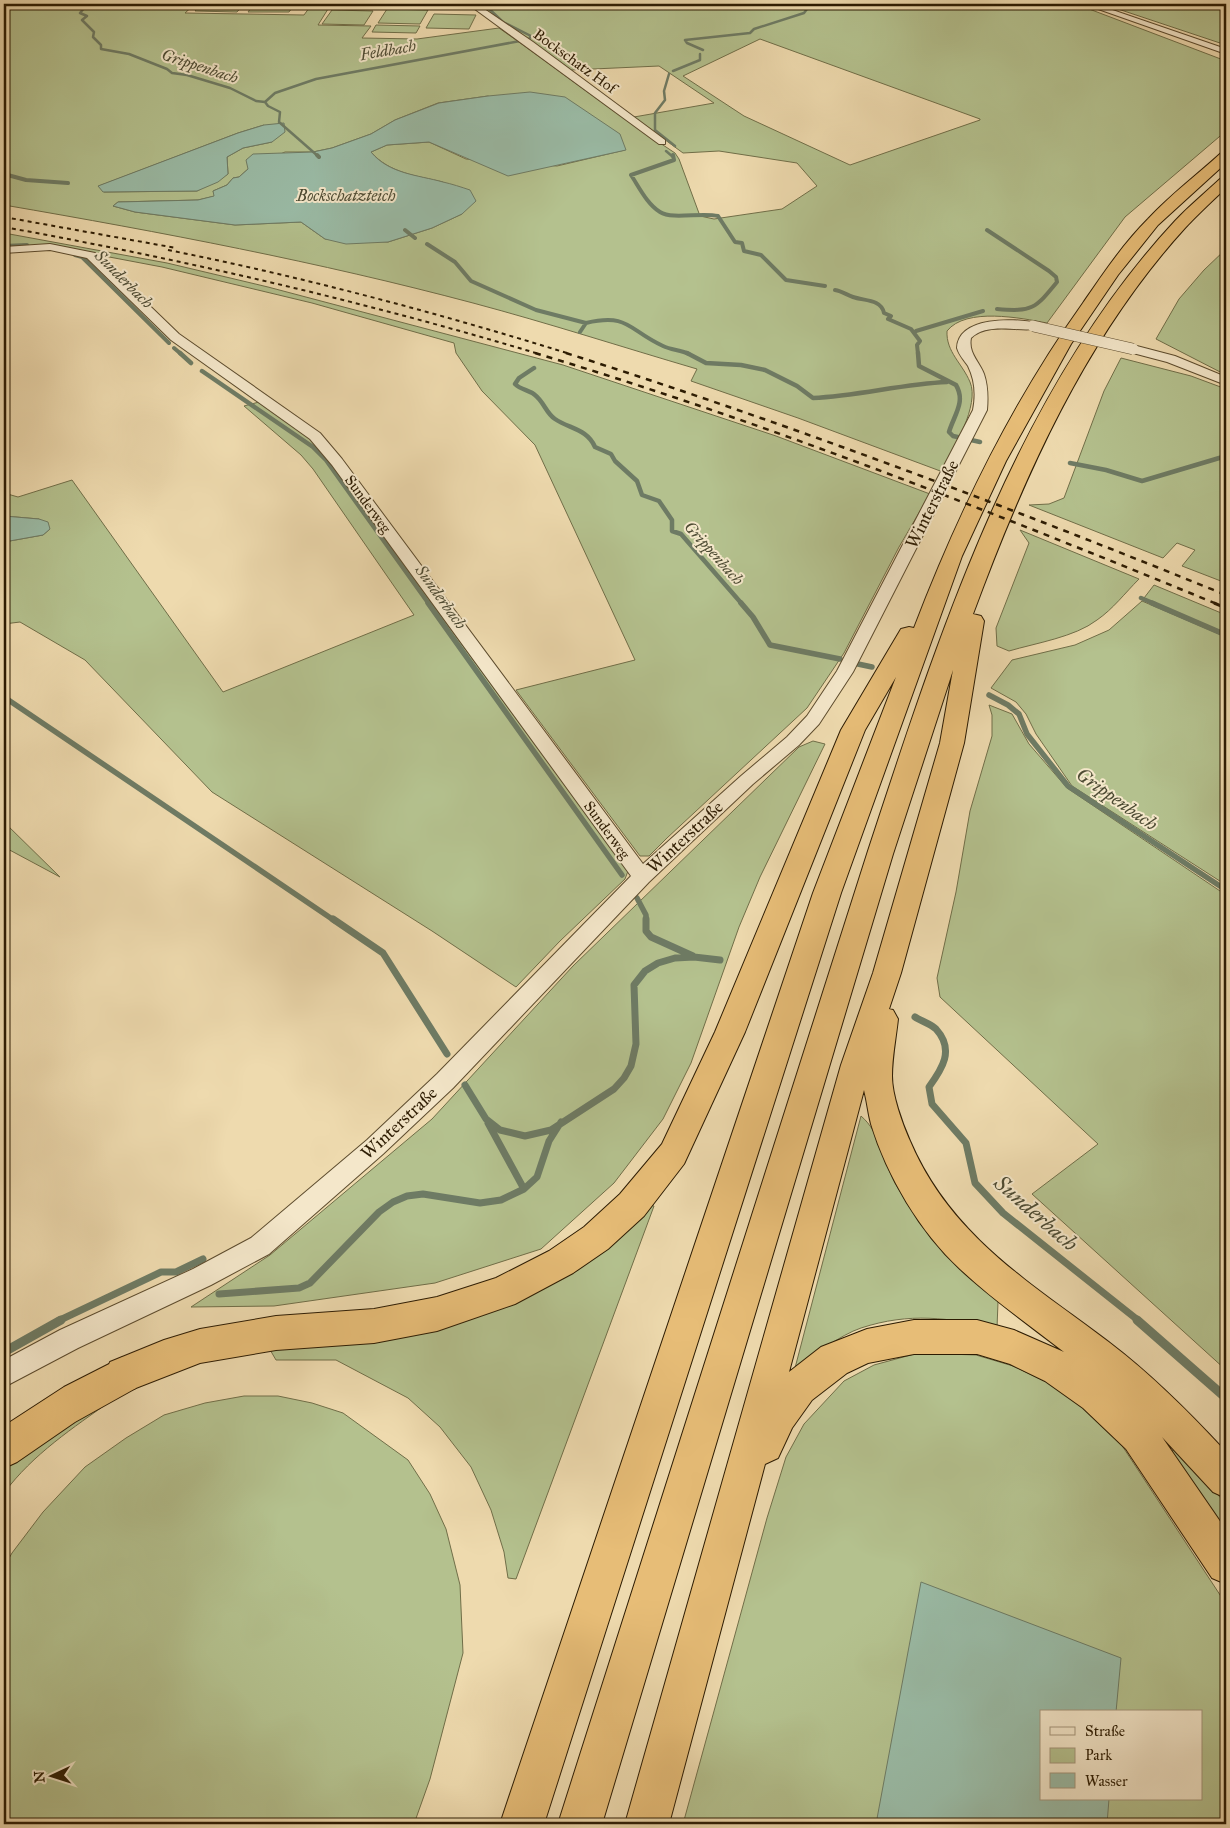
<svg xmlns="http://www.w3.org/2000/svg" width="1230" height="1828" font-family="'IM FELL Great Primer',serif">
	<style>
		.green { fill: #b4c18e; stroke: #706e48; fill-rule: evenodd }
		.water { fill: #9abba6; stroke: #6e7b64 }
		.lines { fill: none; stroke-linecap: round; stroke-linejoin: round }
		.stream-far5 { stroke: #6e7b64; stroke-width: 2.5 }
		.stream-far4 { stroke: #6e7b64; stroke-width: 4 }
		.stream-far3 { stroke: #6e7b64; stroke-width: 4.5 }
		.stream-far2 { stroke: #6e7b64; stroke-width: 5.5 }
		.stream-far1 { stroke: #6e7b64; stroke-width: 7 }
		.stream { stroke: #6e7b64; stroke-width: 9 }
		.minor-casing { stroke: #5c4b2d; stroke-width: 2 }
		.trunk-casing { stroke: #2c1b02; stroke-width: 2 }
		.motorway-casing { stroke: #2c1b02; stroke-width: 2 }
		.minor { fill: #f4e7ca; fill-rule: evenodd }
		.trunk { fill: #e7bd77; fill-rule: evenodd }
		.motorway { fill: #e7bd77; fill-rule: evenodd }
		.rail-far2 { stroke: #2c1b02; stroke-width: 2; stroke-dasharray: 4 4; stroke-linecap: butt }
		.rail-far1 { stroke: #2c1b02; stroke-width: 2.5; stroke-dasharray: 6 6; stroke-linecap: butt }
		.rail { stroke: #2c1b02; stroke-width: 3; stroke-dasharray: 8 8; stroke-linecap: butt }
		.minor-bridge-casing { stroke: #5c4b2d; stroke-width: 12; stroke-linecap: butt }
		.minor-bridge { stroke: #f4e7ca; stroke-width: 11 }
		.labels { text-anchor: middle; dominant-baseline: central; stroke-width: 4; stroke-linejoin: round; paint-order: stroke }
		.far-street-label { font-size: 15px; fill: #2c1b02; stroke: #f4e7ca }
		.far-water-label { font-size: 16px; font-style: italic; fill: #4d4b33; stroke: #f4e7ca }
		.street-label { font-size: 18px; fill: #2c1b02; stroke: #f4e7ca }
		.water-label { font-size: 19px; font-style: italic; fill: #4d4b33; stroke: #f4e7ca }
		.near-water-label { font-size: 22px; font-style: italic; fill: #4d4b33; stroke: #f4e7ca }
	</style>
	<rect width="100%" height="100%" fill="#eedaae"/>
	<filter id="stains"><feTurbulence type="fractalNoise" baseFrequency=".004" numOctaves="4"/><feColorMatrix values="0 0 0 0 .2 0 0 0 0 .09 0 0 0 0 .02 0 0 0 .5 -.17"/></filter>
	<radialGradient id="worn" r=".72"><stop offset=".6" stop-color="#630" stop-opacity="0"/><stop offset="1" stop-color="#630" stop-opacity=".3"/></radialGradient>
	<path class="green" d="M 4,4 L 195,4 L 185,13 L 304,15 L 312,4 L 324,4 L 320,9 L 328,9 L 318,25 L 371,26 L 362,38 L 417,39 L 499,28 C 558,69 615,114 675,153 L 679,159 L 700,216 L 714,219 L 782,209 L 817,186 L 797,163 L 719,151 L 683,153 L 634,117 L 714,103 L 659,66 L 571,70 C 540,47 508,27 477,4 L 1076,4 L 1226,61 L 1226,131 L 1125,217 L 1047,323 C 1021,318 966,307 947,331 C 946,352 962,363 970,382 C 980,405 953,449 943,472 L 798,418 L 691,381 L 697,369 C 622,347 548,323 473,303 C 319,262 161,232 4,205 ZM 760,39 L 980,119 L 980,120 L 850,165 L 744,116 L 683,76 ZM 488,96 L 625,150 L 557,166 L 466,159 L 429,142 L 387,145 L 371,152 C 389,173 417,176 443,182 L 462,214 L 432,228 L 388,242 L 325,239 L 301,222 L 235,225 L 135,212 L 113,206 L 118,202 L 198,200 L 215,196 L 213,191 L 227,185 L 233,178 L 239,177 L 248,169 L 285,152 L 313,152 L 332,148 L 371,134 L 395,120 L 438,103 ZM 264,125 L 272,142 L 243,148 L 227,157 L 228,174 L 197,191 L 104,192 L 99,186 L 238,133 Z
		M 201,4 L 244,4 L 237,12 L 195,11 Z
		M 254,4 L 295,4 L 289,12 L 248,12 Z
		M 1103,4 L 1226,4 L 1226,45 Z
		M 387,9 L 428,10 L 420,24 L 378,23 Z
		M 332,10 L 373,11 L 364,25 L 322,24 Z
		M 434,14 L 476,15 L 469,29 L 426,28 Z
		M 376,25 L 420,26 L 416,33 L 372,32 Z
		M 4,233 L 167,263 L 268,287 L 563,365 L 776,436 L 930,494 L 899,547 L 844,653 L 807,708 L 667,838 L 649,856 L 640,856 L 516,690 L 635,660 L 535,445 L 482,391 L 456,353 L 454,343 L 312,303 L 162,267 L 46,245 L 4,248 Z
		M 1226,249 L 1226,375 L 1156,339 L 1179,299 L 1204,270 Z
		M 1121,358 L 1191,376 L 1226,389 L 1226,583 L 1182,566 L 1195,550 L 1177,543 L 1163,558 L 1029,505 L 1049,504 L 1064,498 L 1104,391 Z
		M 259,402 L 310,437 L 628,871 L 625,879 L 560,941 L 516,987 L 432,931 L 212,792 L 85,660 L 20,622 L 4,624 L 4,542 L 43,535 L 50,529 L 39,519 L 4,516 L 4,493 L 18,497 L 72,480 L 223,692 L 414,615 L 313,469 L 301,455 L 244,406 Z
		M 1020,530 L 1139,579 C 1125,593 1113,609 1097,620 C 1075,637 1036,643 1009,651 L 997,646 L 996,628 L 1029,543 Z
		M 1154,585 L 1226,615 L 1226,634 L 1144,598 Z
		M 1142,601 L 1226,637 L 1226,885 L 1072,786 L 1036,734 L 1026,714 L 1016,702 L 991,688 L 1012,660 L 1075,645 L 1109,630 Z
		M 989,705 L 1012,714 L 1029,744 L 1067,788 L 1226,895 L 1226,1370 L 1032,1194 L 1098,1144 L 940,997 L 937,978 L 956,892 L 970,811 L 992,736 L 992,715 Z
		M 813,741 L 825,744 L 760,877 L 739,927 L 691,1063 L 663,1119 L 614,1183 L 541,1249 L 435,1283 L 274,1306 L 191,1307 L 270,1255 L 432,1119 L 573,966 L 799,747 Z
		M 4,822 L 60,877 L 4,847 Z
		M 861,1116 C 881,1133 883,1161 895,1183 C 921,1230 961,1265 998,1302 L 997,1328 C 948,1318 910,1312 861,1328 C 840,1335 813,1356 795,1368 Z
		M 650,1205 L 654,1206 L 516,1579 L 508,1578 L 504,1552 L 491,1510 L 471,1467 L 440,1427 L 408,1398 L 336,1360 L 276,1360 L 269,1348 L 372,1341 Z
		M 918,1353 L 976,1355 L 1013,1366 L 1049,1383 L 1082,1407 L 1121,1444 L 1226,1604 L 1226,1824 L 683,1824 L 767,1518 L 786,1457 L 804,1424 L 844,1381 L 874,1365 ZM 1041,1712 L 1201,1712 L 1201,1799 L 1041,1799 Z
		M 244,1396 L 278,1396 L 312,1403 L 343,1413 L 408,1460 L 430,1494 L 446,1529 L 460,1585 L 463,1653 L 430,1779 L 414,1824 L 4,1824 L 4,1567 L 12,1553 L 43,1512 L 85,1467 L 126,1438 L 164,1415 L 205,1403 Z
		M 112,1400 C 73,1428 33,1454 4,1493 L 4,1469 L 50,1433 Z
		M 1176,1447 L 1226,1504 L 1226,1533 L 1171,1452 Z"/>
	<path class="water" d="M 530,92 L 565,97 L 620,134 L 626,150 L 508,176 L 429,142 L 387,145 L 371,152 C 389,174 418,175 443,182 C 452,184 461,187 470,190 L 476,201 L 462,214 L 432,228 L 388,242 L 346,244 L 325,239 L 301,222 L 235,225 L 135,212 L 113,206 L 118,202 L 198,200 L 214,196 L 213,191 L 227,185 L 233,178 L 239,177 L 248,169 L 246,160 L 253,154 L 313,152 L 332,148 L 371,134 L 395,120 L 439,103 L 488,96 Z
		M 284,123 L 285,132 L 272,142 L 243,148 L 227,157 L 228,174 L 218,182 L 197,191 L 103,192 L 98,186 L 238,133 L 264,125 Z
		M 4,516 L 39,519 L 48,522 L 50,529 L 43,535 L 4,542 Z
		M 921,1582 L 1121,1658 L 1116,1712 L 1041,1712 L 1041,1799 L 1109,1799 L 1107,1824 L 876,1824 Z"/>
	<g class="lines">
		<path class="stream-far5" d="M 84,4 L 85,7 L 80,13 L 87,16 L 82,20 L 94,32 L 93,37 L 101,45 L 101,49 L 129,54 L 167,69 L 172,73 L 187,75 L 230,88 L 256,101 L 265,102 L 268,106 L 280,112 L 279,122 L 319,157
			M 484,4 L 503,22 L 531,36 L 529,39
			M 703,50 L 687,43 L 685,40 L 750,33 L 754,29 L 804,13 L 807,9 L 822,4
			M 673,71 L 700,60 L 700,54
			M 669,74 L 664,91 L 665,100 L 655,113 L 655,130 L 675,146
			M 265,102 L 275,93 L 316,79 L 520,41
			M 666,151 L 673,157"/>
		<path class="stream-far4" d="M 317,155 L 319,157
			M 673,155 L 674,160 L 631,175 C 639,187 647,204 660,212 C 673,220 701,212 718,216 L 735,242 L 742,243 L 744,251 L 761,255 L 786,280 L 825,286
			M 4,174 L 26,180 L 68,183
			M 405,230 L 415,238
			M 987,230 L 1049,271 L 1056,277 L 1057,282 C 1035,309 1032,312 997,309
			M 427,244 L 455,262 L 471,281 L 536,310 L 586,323 L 580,332
			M 4,246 L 27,245
			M 75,255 L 82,257 L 169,343
			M 835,290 C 842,291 847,295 853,297 C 864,301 881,299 884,313 L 891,316 L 888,319 L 911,329 L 920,341 L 917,345 L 918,354
			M 586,323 C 629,313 628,330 663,346 C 671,350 681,350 689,354
			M 916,331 L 983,311
			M 174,348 L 181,354"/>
		<path class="stream-far3" d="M 180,353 L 191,363
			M 687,353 L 706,363 L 741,365 L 765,370 L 797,386 L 813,398 C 858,396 902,384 947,382
			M 918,353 L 919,366 L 956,385 C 966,402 954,415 949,432 L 953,436 L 980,442
			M 534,368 L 519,378 L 515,384 C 521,390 529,390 535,395 C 544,402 546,413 555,419 C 570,429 587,429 595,447 L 611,454 L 615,461 L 637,481 L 642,495 L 659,501 L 672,520 L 672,531 L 681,534 L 742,604
			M 202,371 L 313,447 L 326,460 L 429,604
			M 1070,463 L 1106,470 L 1142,481 L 1226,456
			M 1141,598 L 1155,604"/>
		<path class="stream-far2" d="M 428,603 L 622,875
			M 741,603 L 753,617 L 770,645 L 840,659
			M 1152,603 L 1226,635
			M 858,664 L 872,667
			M 989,695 L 1008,705 L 1019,714 L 1027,734 L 1068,786 L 1226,890
			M 4,697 L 335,921
			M 637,898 L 646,915 L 646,921"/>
		<path class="stream-far1" d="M 333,919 L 383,953 L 447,1054
			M 646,919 L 646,931 L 651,937 L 693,956
			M 915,1017 C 921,1021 931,1024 936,1029 C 955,1050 942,1069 929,1087 L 932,1104 L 966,1143 L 975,1183 L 1003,1213 L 1139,1321
			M 465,1085 L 486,1119 L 500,1130 L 525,1136 L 551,1130 L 614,1089 L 624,1078 L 631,1066 L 636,1044 L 634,985 L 645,971 L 658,963 L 675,958 L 694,957 L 720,960
			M 488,1123 L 524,1189
			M 219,1294 L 299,1288 L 310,1283 L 379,1212 L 393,1202 L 407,1196 L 423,1194 L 480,1203 L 501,1200 L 524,1189 L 537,1177 L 549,1141 L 561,1122
			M 58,1321 L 161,1272 L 176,1272 L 203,1259"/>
		<path class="stream" d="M 1137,1320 L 1226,1398
			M 4,1352 L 61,1320"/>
		<defs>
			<path id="minor" d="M 468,4 L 477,4 L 533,42 L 665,140 L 665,144 L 659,144 Z
				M 1084,4 L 1095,4 L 1226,49 L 1226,54 Z
				M 50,244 L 95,253 L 179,334 L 320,433 L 342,459 L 643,864 L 741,776 L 787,737 L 807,716 L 837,671 L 973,410 C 976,395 975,380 968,366 C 964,360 959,355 957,348 C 958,316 1014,318 1037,323 L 1039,326 C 1030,336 990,319 971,338 C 968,353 979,361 984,374 C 988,386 988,398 987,410 L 853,672 L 819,724 L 799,745 L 753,784 L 649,882 L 453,1088 L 383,1154 L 269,1254 L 211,1285 L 78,1348 L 4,1387 L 4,1360 L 60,1330 L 193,1269 L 251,1238 L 367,1140 L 437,1074 L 631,876 L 332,465 L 310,439 L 171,340 L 87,258 L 50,250 L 4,253 L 4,247 Z
				M 1133,345 L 1175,356 L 1226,377 L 1226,385 L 1167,362 L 1129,352 L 1127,349 Z"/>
			<path id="trunk" d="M 123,1357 L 136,1362 L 141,1375 L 136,1388 L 75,1422 L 17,1462 L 4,1468 L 4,1426 L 64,1387 Z"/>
			<path id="motorway" d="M 1226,152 L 1226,163 L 1158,225 L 1118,275 L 1071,344 L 1006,461 L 962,556 L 841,893 L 544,1824 L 500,1824 L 813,893 L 896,677 L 865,730 L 745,1032 L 684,1164 L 644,1216 L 608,1249 L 573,1273 L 515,1304 L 437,1331 L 374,1343 L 276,1350 L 200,1363 L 123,1393 L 110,1388 L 105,1375 L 110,1362 L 164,1340 L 200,1329 L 276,1316 L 374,1309 L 437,1297 L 496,1278 L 549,1251 L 584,1227 L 620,1194 L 662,1144 L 715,1032 L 841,730 L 901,629 L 909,627 L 914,628 C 958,513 1011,404 1083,303 C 1103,274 1123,244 1148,219 C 1170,195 1197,175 1221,153 Z
				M 1226,178 L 1226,188 C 1212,201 1198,214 1185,228 C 1085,338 1024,476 973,614 L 981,616 L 984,621 L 964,743 L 901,973 L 889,1009 L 893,1010 L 898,1019 C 896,1038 892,1057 892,1076 C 892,1095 902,1123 910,1141 C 951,1237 1031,1283 1110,1343 C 1152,1375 1190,1413 1226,1452 L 1226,1498 L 1213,1492 L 1162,1437 L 1226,1530 L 1226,1584 L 1212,1578 L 1126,1449 L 1083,1408 L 1045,1381 L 1010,1364 L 977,1354 L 914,1354 L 868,1363 L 847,1373 L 812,1400 L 792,1428 L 778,1458 L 765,1464 L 669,1824 L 625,1824 L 841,1065 L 873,973 L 940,743 L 953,670 L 893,854 L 602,1824 L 558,1824 L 867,854 C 939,635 1015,393 1175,221 C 1189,206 1205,193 1220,179 ZM 864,1090 C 867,1101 868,1113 871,1124 C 887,1176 920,1232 960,1269 C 992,1299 1029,1325 1064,1352 L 1014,1330 L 977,1320 L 914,1320 L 867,1329 L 821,1347 L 789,1372 Z"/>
		</defs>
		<use href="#minor" class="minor-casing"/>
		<use href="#trunk" class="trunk-casing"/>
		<use href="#motorway" class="motorway-casing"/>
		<use href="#minor" class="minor"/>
		<use href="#trunk" class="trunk"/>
		<use href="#motorway" class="motorway"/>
		<path class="rail-far2" d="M 4,217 L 176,248
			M 4,227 C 185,260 363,301 539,354
			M 168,250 C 303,277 438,313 570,354"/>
		<path class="rail-far1" d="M 535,353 C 768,423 992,512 1217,604
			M 566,353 C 790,424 1009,507 1226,595"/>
		<path class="rail" d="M 1214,603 L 1226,608"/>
		<defs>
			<path id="minor-bridge" d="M 1033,326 L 1133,349"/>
		</defs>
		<use href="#minor-bridge" class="minor-bridge-casing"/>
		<use href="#minor-bridge" class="minor-bridge"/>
	</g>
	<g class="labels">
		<g class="far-street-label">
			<text transform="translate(575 61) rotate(36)">Bockschatz Hof</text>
			<text transform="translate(368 504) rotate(54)">Sunderweg</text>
			<text transform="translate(607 830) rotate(54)">Sunderweg</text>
		</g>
		<g class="far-water-label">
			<text transform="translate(388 50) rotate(-10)">Feldbach</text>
			<text transform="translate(200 66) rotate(18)">Grippenbach</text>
			<text x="346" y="195">Bockschatzteich</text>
			<text transform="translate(124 279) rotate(45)">Sunderbach</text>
			<text transform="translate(714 553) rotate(48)">Grippenbach</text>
			<text transform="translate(441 597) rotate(54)">Sunderbach</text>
		</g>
		<g class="street-label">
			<text transform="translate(932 504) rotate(-63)">Winterstraße</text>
			<text transform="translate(685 837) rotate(-43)">Winterstraße</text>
			<text transform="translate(399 1123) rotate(-43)">Winterstraße</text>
		</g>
		<g class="water-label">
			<text transform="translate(1117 799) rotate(35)">Grippenbach</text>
		</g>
		<g class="near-water-label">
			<text transform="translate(1036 1213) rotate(41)">Sunderbach</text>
		</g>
	</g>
	<rect width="1230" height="1828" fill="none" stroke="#eedaae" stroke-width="20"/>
	<rect x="5" y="5" width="1220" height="1818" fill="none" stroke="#2c1b02" stroke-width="2.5"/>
	<rect x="10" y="10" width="1210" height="1808" fill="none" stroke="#2c1b02"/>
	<rect x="1040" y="1710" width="162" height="90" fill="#f4e7ca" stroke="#a4957a"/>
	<rect x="1050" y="1727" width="25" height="8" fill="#f4e7ca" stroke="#a4957a"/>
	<text x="1085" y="1736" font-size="15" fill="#2c1b02">Straße</text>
	<rect x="1050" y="1748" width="25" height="15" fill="#b4c18e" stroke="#a4957a"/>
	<text x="1085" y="1760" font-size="15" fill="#2c1b02">Park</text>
	<rect x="1050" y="1773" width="25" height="15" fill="#9abba6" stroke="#a4957a"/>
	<text x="1085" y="1786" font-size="15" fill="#2c1b02">Wasser</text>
	<g transform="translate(52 1776) rotate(266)" stroke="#f4e7ca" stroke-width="4" paint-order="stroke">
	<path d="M0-4L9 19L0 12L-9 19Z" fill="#2c1b02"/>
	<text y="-8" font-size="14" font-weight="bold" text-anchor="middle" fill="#2c1b02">N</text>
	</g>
	<rect width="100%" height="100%" filter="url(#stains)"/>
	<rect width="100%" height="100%" fill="url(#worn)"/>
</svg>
